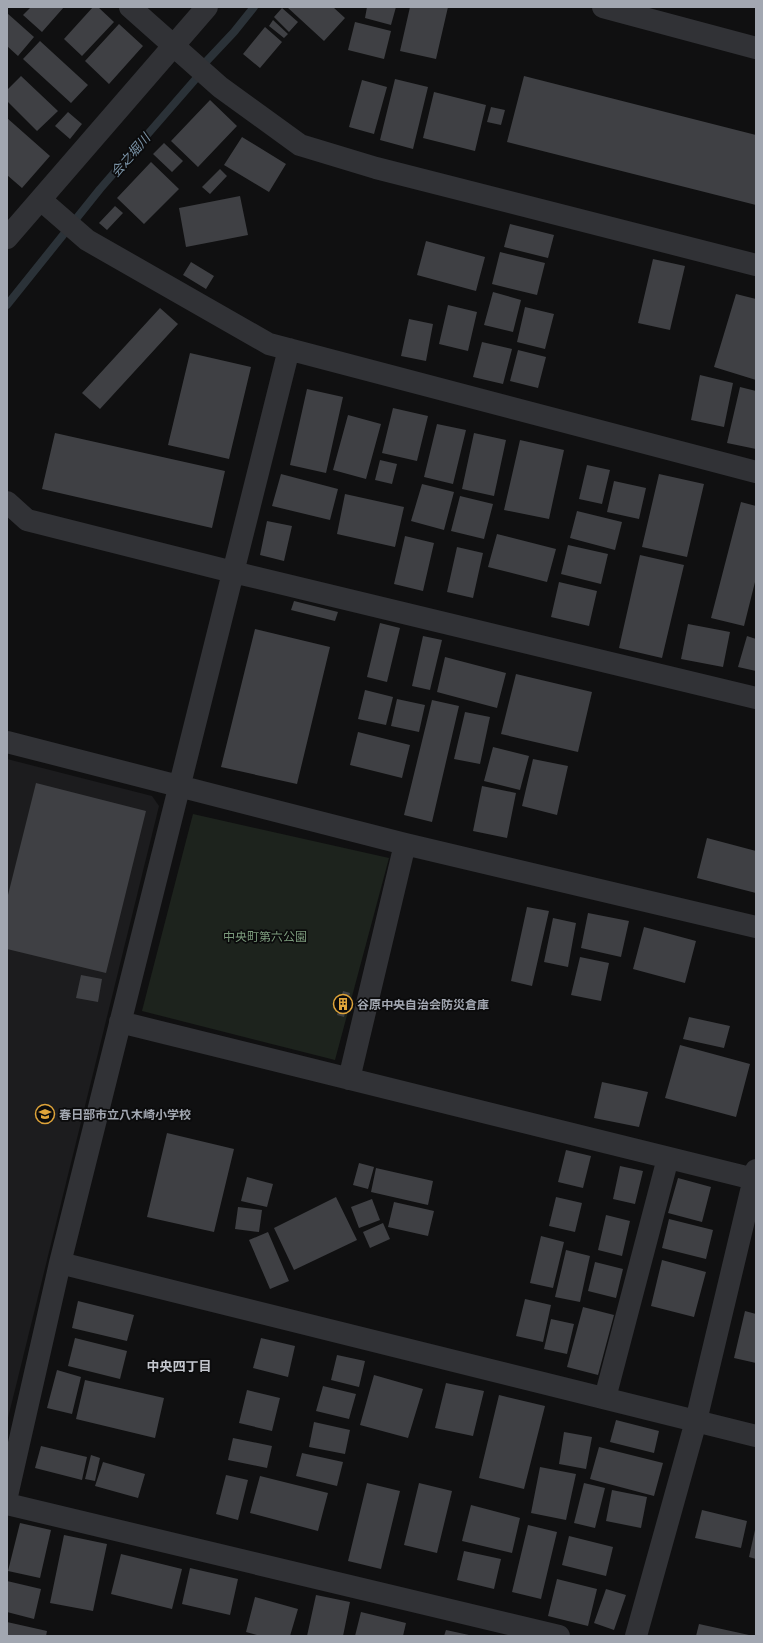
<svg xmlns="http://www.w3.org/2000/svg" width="763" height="1643" font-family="'Titillium Web','Noto Sans JP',sans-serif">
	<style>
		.built { fill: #1c1c1e }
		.green { fill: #1d231d }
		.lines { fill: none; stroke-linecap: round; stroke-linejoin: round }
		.stream { stroke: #2b3238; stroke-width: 8 }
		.building { fill: #3f4044 }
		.minor { stroke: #313236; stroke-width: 22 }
		.labels { text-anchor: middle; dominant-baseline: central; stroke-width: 3.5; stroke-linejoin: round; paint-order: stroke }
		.park-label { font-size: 12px; fill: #7b9a7c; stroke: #0b0b0c }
		.poi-label { font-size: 12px; font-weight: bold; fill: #a2a7b1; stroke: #0b0b0c; text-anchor: start }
		.water-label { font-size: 13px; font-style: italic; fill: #7c95a9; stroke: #0b0b0c }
		.neighbourhood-label { font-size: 13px; font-weight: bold; fill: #c3c6cd; stroke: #0b0b0c }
	</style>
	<rect width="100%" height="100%" fill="#101011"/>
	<path class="built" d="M 7,759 L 152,796 L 159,806 L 7,1422 Z"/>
	<path class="green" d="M 193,814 L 389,858 L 335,1060 L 142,1011 Z"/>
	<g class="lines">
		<path class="stream" d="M 7,305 L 100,189 L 200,74 L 202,66 L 234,32 L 254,7"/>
	</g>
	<path class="building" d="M 31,7 L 64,7 L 42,32 L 23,15 Z
		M 93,7 L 98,7 L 114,22 L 82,56 L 64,39 Z
		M 287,7 L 333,7 L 345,18 L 324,41 Z
		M 367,7 L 396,7 L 391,25 L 365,18 Z
		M 410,7 L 448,7 L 436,59 L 400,51 Z
		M 282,8 L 298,22 L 289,32 L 274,17 Z
		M 7,13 L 34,37 L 18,56 L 7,46 Z
		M 273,20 L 288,34 L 284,38 L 269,26 Z
		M 355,22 L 391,31 L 384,59 L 348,50 Z
		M 119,24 L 143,46 L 109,84 L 85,61 Z
		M 265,27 L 282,42 L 260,68 L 243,54 Z
		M 40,41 L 88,85 L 71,103 L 23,59 Z
		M 21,76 L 58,111 L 37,131 L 7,101 L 7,90 Z
		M 524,76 L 756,135 L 756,205 L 507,142 Z
		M 395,79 L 428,87 L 413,149 L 380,140 Z
		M 362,80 L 387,87 L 374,134 L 349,127 Z
		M 434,92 L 486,105 L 475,151 L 423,138 Z
		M 210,100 L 237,126 L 198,167 L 171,141 Z
		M 491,107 L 505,110 L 501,125 L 487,122 Z
		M 68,112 L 82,124 L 70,139 L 55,126 Z
		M 7,118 L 50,156 L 22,188 L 7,175 Z
		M 242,137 L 286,164 L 269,192 L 224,165 Z
		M 164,143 L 183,161 L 172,172 L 153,154 Z
		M 151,162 L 179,189 L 144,224 L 117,198 Z
		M 220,169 L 227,176 L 210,194 L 202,187 Z
		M 240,196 L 248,235 L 186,247 L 179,208 Z
		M 115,206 L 123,213 L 107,230 L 99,223 Z
		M 510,224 L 554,235 L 548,258 L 504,247 Z
		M 426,241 L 485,257 L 476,291 L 417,275 Z
		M 500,252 L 545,263 L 537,295 L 492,284 Z
		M 653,259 L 685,266 L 670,330 L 638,323 Z
		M 191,262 L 214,276 L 206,289 L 183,275 Z
		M 493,292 L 521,300 L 513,332 L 484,325 Z
		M 736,294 L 756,299 L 756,380 L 714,367 Z
		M 448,305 L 477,312 L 468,351 L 439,344 Z
		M 525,307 L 554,314 L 545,349 L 517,342 Z
		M 160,308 L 178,324 L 100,409 L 82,393 Z
		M 409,319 L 433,324 L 426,361 L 401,356 Z
		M 482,342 L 512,349 L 503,384 L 473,377 Z
		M 518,350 L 546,357 L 538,388 L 510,381 Z
		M 190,353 L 251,367 L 229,459 L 168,445 Z
		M 700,375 L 733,383 L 724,427 L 691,420 Z
		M 740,387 L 756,391 L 756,449 L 727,443 Z
		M 307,389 L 343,397 L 326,473 L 290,465 Z
		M 393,408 L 428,416 L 417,461 L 382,453 Z
		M 348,415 L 381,424 L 366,479 L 333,470 Z
		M 437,424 L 466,430 L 453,484 L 424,477 Z
		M 55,433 L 225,471 L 212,528 L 42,489 Z
		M 474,433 L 506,440 L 494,496 L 462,489 Z
		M 520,440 L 564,450 L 549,519 L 504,510 Z
		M 380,460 L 397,464 L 392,484 L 375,480 Z
		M 587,465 L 610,470 L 602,504 L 579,499 Z
		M 281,474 L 338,489 L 330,520 L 272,506 Z
		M 659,474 L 704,484 L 687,557 L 642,547 Z
		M 614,481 L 646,488 L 639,519 L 607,512 Z
		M 422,484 L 454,492 L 444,530 L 411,521 Z
		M 345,494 L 404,507 L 395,547 L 337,534 Z
		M 460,496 L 493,504 L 484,539 L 451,531 Z
		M 741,502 L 756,506 L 756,578 L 744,626 L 711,618 Z
		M 577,511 L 622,522 L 615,550 L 570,538 Z
		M 267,521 L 292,526 L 284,561 L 260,555 Z
		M 497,534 L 556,549 L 547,582 L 488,567 Z
		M 405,536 L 434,543 L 423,591 L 394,584 Z
		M 568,545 L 608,554 L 601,584 L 561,574 Z
		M 457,547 L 483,553 L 473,598 L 447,592 Z
		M 640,555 L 684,565 L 662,658 L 619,648 Z
		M 559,582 L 597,591 L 589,626 L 551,617 Z
		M 294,601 L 338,612 L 335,621 L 291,610 Z
		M 380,623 L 400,628 L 387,682 L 367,677 Z
		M 688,624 L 730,632 L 723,667 L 681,659 Z
		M 255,629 L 330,647 L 297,784 L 221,767 Z
		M 423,636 L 442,640 L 430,690 L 412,686 Z
		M 747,636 L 756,639 L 756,671 L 738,667 Z
		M 445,657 L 506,673 L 497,708 L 437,692 Z
		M 516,674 L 592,692 L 578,752 L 501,734 Z
		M 365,690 L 393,697 L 386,725 L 358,719 Z
		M 397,699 L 425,705 L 419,732 L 391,726 Z
		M 432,700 L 459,706 L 432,822 L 404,815 Z
		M 465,712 L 490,717 L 480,764 L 454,759 Z
		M 358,732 L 410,745 L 402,778 L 350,765 Z
		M 493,747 L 529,756 L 520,790 L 484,781 Z
		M 533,759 L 568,766 L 557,815 L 522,806 Z
		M 36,783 L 146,811 L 106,973 L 7,949 L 7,899 Z
		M 482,786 L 516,793 L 507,838 L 473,831 Z
		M 707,838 L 756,851 L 756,893 L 697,878 Z
		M 527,907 L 549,911 L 532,986 L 511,981 Z
		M 588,913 L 629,921 L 621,957 L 581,948 Z
		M 553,918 L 576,923 L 568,967 L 544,962 Z
		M 644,927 L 696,941 L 685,983 L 633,969 Z
		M 580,957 L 609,963 L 601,1001 L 571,995 Z
		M 81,975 L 102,979 L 98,1002 L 76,998 Z
		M 343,991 L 350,993 L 344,1017 L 337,1015 Z
		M 689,1017 L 730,1026 L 724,1048 L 683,1039 Z
		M 680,1045 L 750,1064 L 736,1117 L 665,1098 Z
		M 602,1082 L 648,1092 L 639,1127 L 594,1118 Z
		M 167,1133 L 234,1149 L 214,1232 L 147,1217 Z
		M 566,1150 L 591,1156 L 583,1188 L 558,1182 Z
		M 359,1163 L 374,1167 L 368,1189 L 353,1185 Z
		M 620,1166 L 643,1171 L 635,1204 L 613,1199 Z
		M 376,1168 L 433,1181 L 428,1205 L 371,1192 Z
		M 247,1177 L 273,1184 L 267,1207 L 241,1201 Z
		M 678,1178 L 711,1187 L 702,1222 L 668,1213 Z
		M 336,1197 L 357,1240 L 294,1270 L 274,1228 Z
		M 556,1197 L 582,1203 L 575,1232 L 549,1226 Z
		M 372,1199 L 380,1220 L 359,1228 L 351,1207 Z
		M 394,1202 L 434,1211 L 428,1236 L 388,1227 Z
		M 238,1207 L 262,1210 L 259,1232 L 235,1229 Z
		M 606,1215 L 630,1221 L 622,1256 L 598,1250 Z
		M 669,1219 L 713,1230 L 706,1259 L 662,1248 Z
		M 383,1223 L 390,1239 L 370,1248 L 363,1232 Z
		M 268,1232 L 289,1281 L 270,1289 L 249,1240 Z
		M 541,1236 L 564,1242 L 553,1288 L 530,1283 Z
		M 566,1250 L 590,1256 L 580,1302 L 555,1297 Z
		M 662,1260 L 706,1272 L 694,1317 L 651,1306 Z
		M 595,1262 L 623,1269 L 616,1298 L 588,1291 Z
		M 525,1299 L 551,1305 L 543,1342 L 516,1336 Z
		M 78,1301 L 134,1315 L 127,1341 L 72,1328 Z
		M 583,1307 L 614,1315 L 598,1375 L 567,1367 Z
		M 745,1311 L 756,1314 L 756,1363 L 734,1358 Z
		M 551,1319 L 574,1324 L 567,1354 L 544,1349 Z
		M 75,1338 L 127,1351 L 120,1379 L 68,1366 Z
		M 261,1338 L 295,1346 L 288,1377 L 253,1368 Z
		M 337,1355 L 365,1361 L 359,1387 L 331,1380 Z
		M 57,1370 L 81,1377 L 72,1414 L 47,1408 Z
		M 374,1375 L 423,1389 L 408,1438 L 360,1425 Z
		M 85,1380 L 164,1398 L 155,1438 L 76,1419 Z
		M 446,1383 L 484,1391 L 473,1436 L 435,1428 Z
		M 323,1386 L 356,1394 L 349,1419 L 316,1411 Z
		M 247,1390 L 280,1398 L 272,1431 L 239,1423 Z
		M 499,1395 L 545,1406 L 524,1489 L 479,1478 Z
		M 616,1420 L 659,1431 L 654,1453 L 610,1442 Z
		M 314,1422 L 350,1430 L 345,1454 L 309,1447 Z
		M 564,1432 L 592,1437 L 586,1469 L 559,1464 Z
		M 233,1438 L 272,1446 L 267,1468 L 228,1460 Z
		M 41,1446 L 87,1457 L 82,1480 L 35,1468 Z
		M 599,1447 L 663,1463 L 654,1496 L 590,1479 Z
		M 302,1453 L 343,1462 L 337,1486 L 296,1476 Z
		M 91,1455 L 100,1458 L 95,1481 L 85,1479 Z
		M 103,1462 L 145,1474 L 138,1498 L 95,1486 Z
		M 540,1467 L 576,1474 L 566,1520 L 531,1513 Z
		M 226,1475 L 248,1480 L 238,1520 L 216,1514 Z
		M 260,1476 L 328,1493 L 318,1531 L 250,1513 Z
		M 367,1483 L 400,1491 L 381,1569 L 348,1561 Z
		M 419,1483 L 452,1491 L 437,1553 L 404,1545 Z
		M 584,1483 L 605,1488 L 595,1528 L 574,1523 Z
		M 612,1490 L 647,1497 L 641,1528 L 606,1521 Z
		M 471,1505 L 520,1518 L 512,1553 L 462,1541 Z
		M 702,1510 L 747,1521 L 741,1548 L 695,1538 Z
		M 20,1523 L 51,1530 L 40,1578 L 8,1571 Z
		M 528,1525 L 557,1532 L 541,1599 L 512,1592 Z
		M 755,1530 L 756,1530 L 756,1559 L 749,1557 Z
		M 64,1535 L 107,1544 L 93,1611 L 50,1603 Z
		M 569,1536 L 613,1547 L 606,1576 L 562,1565 Z
		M 464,1551 L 501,1559 L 494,1589 L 457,1580 Z
		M 121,1554 L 182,1569 L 172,1609 L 111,1594 Z
		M 190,1568 L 238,1579 L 230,1615 L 182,1604 Z
		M 557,1579 L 597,1589 L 588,1626 L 548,1616 Z
		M 7,1581 L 41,1589 L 34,1619 L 7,1612 Z
		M 606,1589 L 626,1595 L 614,1630 L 594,1623 Z
		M 316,1595 L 350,1602 L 343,1636 L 307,1636 Z
		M 255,1597 L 298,1609 L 290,1636 L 261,1636 L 246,1632 Z
		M 361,1612 L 406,1623 L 403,1636 L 355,1636 Z
		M 7,1622 L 47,1631 L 46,1636 L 7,1636 Z
		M 699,1624 L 749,1635 L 749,1636 L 696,1636 Z
		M 446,1630 L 469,1635 L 469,1636 L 444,1636 Z"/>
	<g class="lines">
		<path class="minor" d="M 130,7 L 220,87 L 300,145 L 376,168 L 756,265
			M 603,7 L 756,48
			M 41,200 L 87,240 L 269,344 L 756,472
			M 7,238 L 207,7
			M 7,502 L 27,520 L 233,572 L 756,698
			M 7,742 L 405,844 L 756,927
			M 120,1022 L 754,1179
			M 349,1079 L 405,844
			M 60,1263 L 756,1436
			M 605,1398 L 668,1158
			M 7,1496 L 60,1263 L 289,349
			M 7,1504 L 559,1636
			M 636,1636 L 696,1421 L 756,1170"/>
	</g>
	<defs>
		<symbol id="building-ring" viewBox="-11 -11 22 22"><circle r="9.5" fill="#0b0b0c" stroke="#dfa43a" stroke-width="1.5"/><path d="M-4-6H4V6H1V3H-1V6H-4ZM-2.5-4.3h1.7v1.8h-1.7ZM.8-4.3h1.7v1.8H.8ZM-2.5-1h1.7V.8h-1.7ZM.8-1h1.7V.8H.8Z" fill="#dfa43a"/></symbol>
		<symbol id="school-ring" viewBox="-11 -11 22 22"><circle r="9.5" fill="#0b0b0c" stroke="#dfa43a" stroke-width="1.5"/><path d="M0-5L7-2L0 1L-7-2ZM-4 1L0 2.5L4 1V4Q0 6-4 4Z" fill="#dfa43a"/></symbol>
	</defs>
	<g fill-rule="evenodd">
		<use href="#building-ring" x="332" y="993" width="22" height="22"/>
		<use href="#school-ring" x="34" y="1103" width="22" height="22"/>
	</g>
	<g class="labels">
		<g class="park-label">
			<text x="265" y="936">中央町第六公園</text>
		</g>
		<g class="poi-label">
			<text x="357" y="1004">谷原中央自治会防災倉庫</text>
			<text x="59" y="1114">春日部市立八木崎小学校</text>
		</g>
		<g class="water-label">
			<text transform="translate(130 155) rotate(-49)">会之堀川</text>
		</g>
		<g class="neighbourhood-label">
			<text x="179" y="1366">中央四丁目</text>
		</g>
	</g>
	<rect width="763" height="1643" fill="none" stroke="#a2a7b1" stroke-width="16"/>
</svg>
